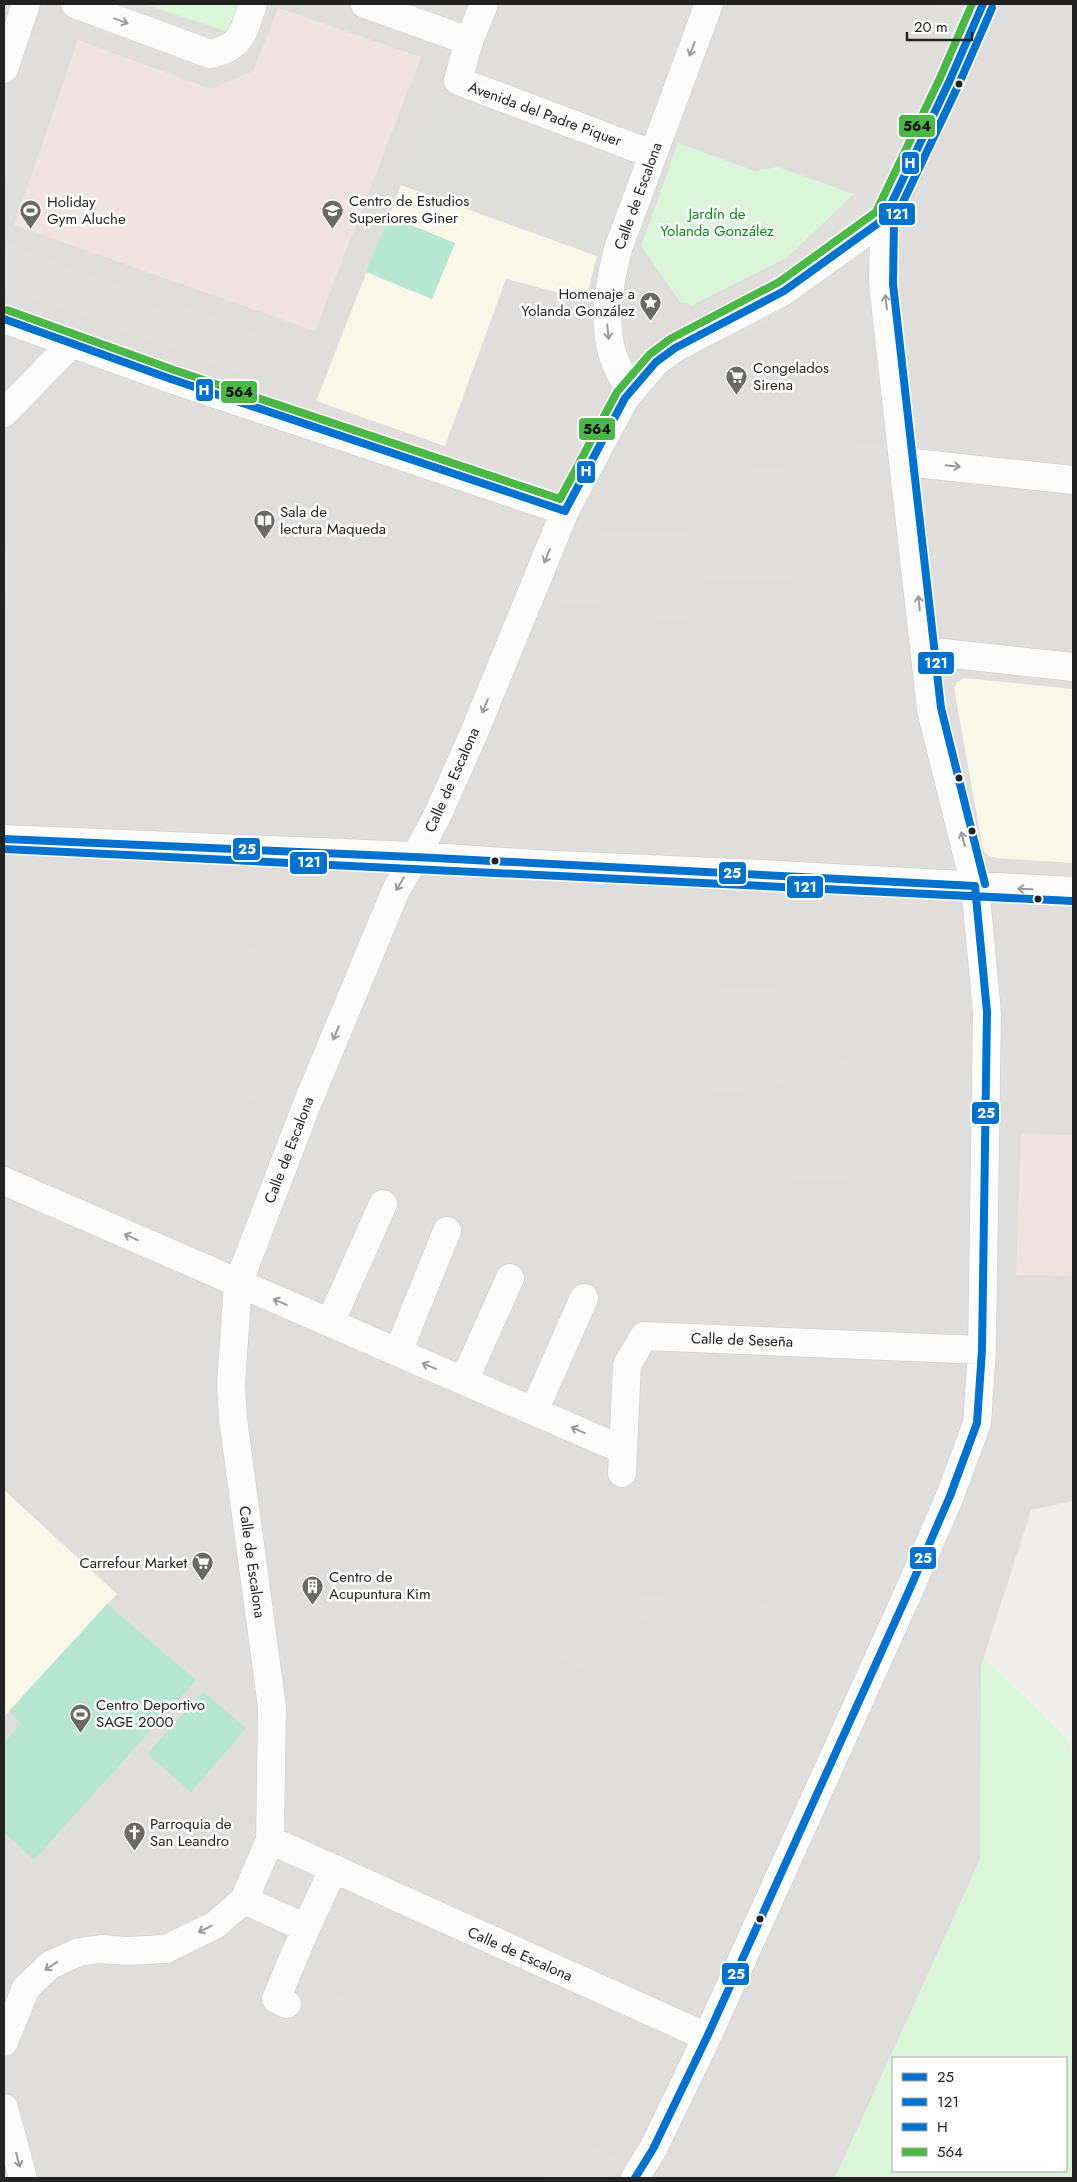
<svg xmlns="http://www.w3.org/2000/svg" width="1077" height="2182" font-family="Jost,sans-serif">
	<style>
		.residential { fill: #dfdedc }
		.commercial { fill: #f1e3e1 }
		.education { fill: #f8f7e8 }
		.religious { fill: #dededc }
		.park { fill: #daf5da; fill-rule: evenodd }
		.pitch { fill: #b7e6d2 }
		.parking { fill: #e0dfde }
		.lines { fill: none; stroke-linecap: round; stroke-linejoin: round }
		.minor-casing { stroke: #c9c8c7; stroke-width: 29 }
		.minor { stroke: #fdfcfc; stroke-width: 28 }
		.bus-1-casing { stroke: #fff; stroke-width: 11 }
		.bus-2-casing { stroke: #fff; stroke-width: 11 }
		.bus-3-casing { stroke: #fff; stroke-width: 11 }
		.bus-4-casing { stroke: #fff; stroke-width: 11 }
		.bus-1 { stroke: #0072ce; stroke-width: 8 }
		.bus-2 { stroke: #0072ce; stroke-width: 8 }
		.bus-3 { stroke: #0072ce; stroke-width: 8 }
		.bus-4 { stroke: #4ab747; stroke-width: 8 }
		.oneway { stroke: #9a9a9a }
		.bus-dot { fill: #222; stroke: #fff; stroke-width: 2 }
		.labels { text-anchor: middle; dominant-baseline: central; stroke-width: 5; stroke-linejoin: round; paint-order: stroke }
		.street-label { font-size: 15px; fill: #222; stroke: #fff }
		.poi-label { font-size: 15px; fill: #222; stroke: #fff; text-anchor: start }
		.park-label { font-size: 15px; fill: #0c8416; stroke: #fff }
		.line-badge { stroke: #fff; stroke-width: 2 }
		.badge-label { font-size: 14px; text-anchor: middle; font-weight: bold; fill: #fff }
		.pale-badge-label { font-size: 14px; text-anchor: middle; font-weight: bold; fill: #111 }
	</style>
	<rect width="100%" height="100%" fill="#f0eeeb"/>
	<path class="residential" d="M 4,4 L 1073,4 L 1073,1501 L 1031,1510 L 981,1666 L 980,1860 L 835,2178 L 4,2178 Z"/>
	<path class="commercial" d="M 278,8 L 421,57 L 315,331 L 14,225 L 78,40 L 211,89 L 253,71 Z
		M 1021,1133 L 1073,1135 L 1073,1276 L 1016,1275 Z"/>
	<path class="education" d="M 401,185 L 597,256 L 586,300 L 506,279 L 445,446 L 316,401 Z
		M 964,678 L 1073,689 L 1073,863 L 997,858 L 989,856 L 983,850 L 954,688 L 957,682 Z
		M 4,1490 L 117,1594 L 4,1717 Z"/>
	<path class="religious" d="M 437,95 L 629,167 L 597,256 L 401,185 Z"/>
	<path class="park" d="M 143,4 L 243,4 L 236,24 L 225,31 Z
		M 678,143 L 755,171 L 778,167 L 854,194 L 787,258 L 693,305 L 680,302 L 641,246 Z
		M 984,1658 L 1064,1736 L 1073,1751 L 1073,2178 L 835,2178 L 980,1860 L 981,1666 ZM 893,2058 L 1066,2058 L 1066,2171 L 893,2171 Z"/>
	<path class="pitch" d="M 389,216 L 455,243 L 432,299 L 366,272 Z
		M 107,1604 L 196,1680 L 34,1860 L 4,1832 L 4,1743 L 21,1723 L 9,1711 Z
		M 203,1692 L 246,1728 L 191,1792 L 147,1754 Z"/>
	<path class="parking" d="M 82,4 L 145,4 L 231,37 L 243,4 L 272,4 L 259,40 L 246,58 L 234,66 L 219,70 L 197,68 L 76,24 Z
		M 942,4 L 967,4 L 853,264 L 794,312 L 709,347 L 693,305 L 787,258 L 854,194 Z
		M 6,24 L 56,42 L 4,184 L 4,25 Z
		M 8,243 L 134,292 L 132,299 L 181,316 L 185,306 L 259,334 L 246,376 L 4,288 L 4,255 Z
		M 826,441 L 881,444 L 894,568 L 872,568 L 872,585 L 693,578 L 691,620 L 642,618 L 642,608 L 559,603 L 591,530 L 688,533 L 689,495 L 750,497 L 752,468 L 824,471 Z
		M 4,548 L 25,555 L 4,605 Z
		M 247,949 L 335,954 L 337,975 L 274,1109 L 246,1097 L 249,1083 L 236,1077 Z
		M 712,986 L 841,993 L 837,1061 L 898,1064 L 900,1114 L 910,1118 L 911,1141 L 909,1185 L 782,1178 L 787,1085 L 775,1085 L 775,1095 L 707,1092 Z
		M 639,1596 L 768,1603 L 766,1650 L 693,1647 L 631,1614 Z
		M 571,1606 L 615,1628 L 594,1674 L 550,1655 Z
		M 68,1838 L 92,1858 L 70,1882 L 117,1924 L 111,1934 L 98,1937 L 77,1939 L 27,1884 Z
		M 270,1840 L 333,1870 L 306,1928 L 244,1900 Z
		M 299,1979 L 348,2000 L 329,2044 L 280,2021 Z
		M 568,2136 L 618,2158 L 605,2178 L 550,2177 Z"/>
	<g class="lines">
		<defs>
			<path id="minor" d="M 75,4 L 210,54 C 243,47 243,32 253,4
				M 365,4 L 469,41
				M 484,4 L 469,41 L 458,81 L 652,154
				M 4,69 L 26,4
				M 4,319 L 171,379 L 565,511
				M 630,391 C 624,380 617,368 613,356 C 602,320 609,285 618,249 L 709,4
				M 4,413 L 71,344
				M 905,462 L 1073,480
				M 925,651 L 1073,667
				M 4,839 L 416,856 L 536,864 L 762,874 L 1073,891
				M 4,1181 L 623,1450
				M 330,1323 L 383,1204
				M 398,1352 L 447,1231
				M 464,1381 L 510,1278
				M 534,1411 L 584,1298
				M 622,1473 L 627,1365 L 644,1336 L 982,1350
				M 270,1840 L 244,1900 L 306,1928 L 333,1870
				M 287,2004 L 276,1999 L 306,1928
				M 707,2037 L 270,1840 L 272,1707 L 233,1419 L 231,1385 L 238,1284 L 307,1104 L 396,890 L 416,856 L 438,814 L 474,733 L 565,511 L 625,398 L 656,362 L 675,348 L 784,291 L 884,219
				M 4,2042 L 26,1988 L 50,1965 L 79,1952 L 101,1949 L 127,1951 L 166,1949 L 215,1925 L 244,1900
				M 4,2108 L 23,2178
				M 635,2178 L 653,2149 L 707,2037 L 908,1593 L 950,1496 L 977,1423 L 982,1350 L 987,1012 L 975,886 L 931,710 L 883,284 L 884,219 L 949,82 L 983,4"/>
		</defs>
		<use href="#minor" class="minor-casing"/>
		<use href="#minor" class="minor"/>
		<defs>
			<path id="bus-1" d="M 4,839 C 328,852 651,868 975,886
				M 635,2178 L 653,2149 L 707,2037 L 908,1593 L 950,1496 L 977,1423 L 982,1350 L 987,1012 L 975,886"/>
			<path id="bus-2" d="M 4,849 C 360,864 716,882 1072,901
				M 985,884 L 941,708 L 893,284 L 894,221 L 958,86 L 992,8"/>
			<path id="bus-3" d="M 4,319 L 171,379 L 565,511 L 625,398 L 656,362 L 675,348 L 784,291 L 884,219 L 949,82 L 983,4"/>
			<path id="bus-4" d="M 7,310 L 174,370 L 560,499 L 617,392 L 649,355 L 670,339 L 779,282 L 876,212 L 940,78 L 972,4"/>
		</defs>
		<use href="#bus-1" class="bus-1-casing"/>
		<use href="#bus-2" class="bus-2-casing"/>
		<use href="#bus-3" class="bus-3-casing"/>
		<use href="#bus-4" class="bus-4-casing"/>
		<use href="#bus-1" class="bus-1"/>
		<use href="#bus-2" class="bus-2"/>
		<use href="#bus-3" class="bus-3"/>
		<use href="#bus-4" class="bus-4"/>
	</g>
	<defs><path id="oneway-shaft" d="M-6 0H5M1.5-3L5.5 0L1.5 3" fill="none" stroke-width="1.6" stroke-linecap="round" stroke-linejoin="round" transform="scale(1.25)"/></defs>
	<g class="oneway">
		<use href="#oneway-shaft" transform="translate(121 21) rotate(20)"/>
		<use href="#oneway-shaft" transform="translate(692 49) rotate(111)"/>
		<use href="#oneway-shaft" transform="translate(886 302) rotate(-97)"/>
		<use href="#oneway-shaft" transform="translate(608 332) rotate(84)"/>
		<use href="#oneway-shaft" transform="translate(953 466) rotate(6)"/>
		<use href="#oneway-shaft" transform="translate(547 556) rotate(112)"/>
		<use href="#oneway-shaft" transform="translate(919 603) rotate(-96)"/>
		<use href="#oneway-shaft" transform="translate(485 706) rotate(112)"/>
		<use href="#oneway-shaft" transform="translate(963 839) rotate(-105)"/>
		<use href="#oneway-shaft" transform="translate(400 884) rotate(121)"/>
		<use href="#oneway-shaft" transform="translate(1025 889) rotate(-178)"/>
		<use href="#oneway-shaft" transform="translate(336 1033) rotate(113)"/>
		<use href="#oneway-shaft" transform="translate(131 1237) rotate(-156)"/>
		<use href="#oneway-shaft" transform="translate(280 1302) rotate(-157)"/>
		<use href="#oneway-shaft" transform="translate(429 1366) rotate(-157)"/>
		<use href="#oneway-shaft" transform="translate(578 1430) rotate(-156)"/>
		<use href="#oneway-shaft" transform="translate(205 1929) rotate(153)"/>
		<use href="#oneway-shaft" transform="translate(51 1966) rotate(146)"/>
		<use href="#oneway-shaft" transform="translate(18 2160) rotate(75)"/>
	</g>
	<defs>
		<symbol id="school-pin" viewBox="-11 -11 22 30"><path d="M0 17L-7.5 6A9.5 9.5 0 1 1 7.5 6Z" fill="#6a6968" stroke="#fff"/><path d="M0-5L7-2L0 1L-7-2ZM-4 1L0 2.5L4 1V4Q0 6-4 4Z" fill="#fff"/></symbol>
		<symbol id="stadium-pin" viewBox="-11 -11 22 30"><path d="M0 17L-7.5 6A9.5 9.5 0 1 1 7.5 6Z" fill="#6a6968" stroke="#fff"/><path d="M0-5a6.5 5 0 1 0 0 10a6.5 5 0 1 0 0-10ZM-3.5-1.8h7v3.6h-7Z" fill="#fff"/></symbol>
		<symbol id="sight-pin" viewBox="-11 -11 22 30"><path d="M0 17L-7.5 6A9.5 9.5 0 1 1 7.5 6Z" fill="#6a6968" stroke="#fff"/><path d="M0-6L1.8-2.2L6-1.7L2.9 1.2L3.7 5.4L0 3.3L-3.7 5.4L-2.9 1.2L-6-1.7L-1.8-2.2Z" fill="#fff"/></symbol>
		<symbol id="supermarket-pin" viewBox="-11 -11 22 30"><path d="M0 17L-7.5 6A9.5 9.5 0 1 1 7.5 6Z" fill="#6a6968" stroke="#fff"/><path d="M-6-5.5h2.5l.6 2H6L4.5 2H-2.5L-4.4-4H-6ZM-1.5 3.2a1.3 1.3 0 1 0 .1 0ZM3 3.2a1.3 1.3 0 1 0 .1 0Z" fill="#fff"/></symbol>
		<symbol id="library-pin" viewBox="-11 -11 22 30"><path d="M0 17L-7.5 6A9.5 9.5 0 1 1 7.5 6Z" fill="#6a6968" stroke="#fff"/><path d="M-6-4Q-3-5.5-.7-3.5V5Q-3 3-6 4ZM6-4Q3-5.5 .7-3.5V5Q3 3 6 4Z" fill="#fff"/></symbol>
		<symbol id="building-pin" viewBox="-11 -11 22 30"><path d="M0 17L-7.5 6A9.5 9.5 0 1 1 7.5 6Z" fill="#6a6968" stroke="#fff"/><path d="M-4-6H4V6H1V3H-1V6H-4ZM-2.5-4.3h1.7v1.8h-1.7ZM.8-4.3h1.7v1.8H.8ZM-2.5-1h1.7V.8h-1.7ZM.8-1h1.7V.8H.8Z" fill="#fff"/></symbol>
		<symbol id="church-pin" viewBox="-11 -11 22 30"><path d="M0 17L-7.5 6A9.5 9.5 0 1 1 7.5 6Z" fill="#6a6968" stroke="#fff"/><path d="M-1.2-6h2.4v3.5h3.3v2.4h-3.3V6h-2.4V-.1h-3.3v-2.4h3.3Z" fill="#fff"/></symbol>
	</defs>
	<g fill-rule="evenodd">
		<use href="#school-pin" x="320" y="198" width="25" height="34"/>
		<use href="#stadium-pin" x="18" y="198" width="25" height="34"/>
		<use href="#sight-pin" x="638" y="290" width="25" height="34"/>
		<use href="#supermarket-pin" x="724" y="364" width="25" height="34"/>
		<use href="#library-pin" x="252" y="508" width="25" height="34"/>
		<use href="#supermarket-pin" x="190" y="1550" width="25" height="34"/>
		<use href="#building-pin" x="300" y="1574" width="25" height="34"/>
		<use href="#stadium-pin" x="68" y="1702" width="25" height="34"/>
		<use href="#church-pin" x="122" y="1820" width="25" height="34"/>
	</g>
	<g class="bus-dot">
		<circle cx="959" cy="84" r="4.5"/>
		<circle cx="959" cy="778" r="4.5"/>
		<circle cx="972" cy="831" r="4.5"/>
		<circle cx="495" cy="861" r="4.5"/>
		<circle cx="1038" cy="899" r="4.5"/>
		<circle cx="760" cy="1919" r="4.5"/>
	</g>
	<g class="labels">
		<g class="street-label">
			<text transform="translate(545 114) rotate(20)">Avenida del Padre Piquer</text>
			<text transform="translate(638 196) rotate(-70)">Calle de Escalona</text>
			<text transform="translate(452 780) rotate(-66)">Calle de Escalona</text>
			<text transform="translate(289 1150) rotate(-69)">Calle de Escalona</text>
			<text transform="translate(742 1340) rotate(2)">Calle de Seseña</text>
			<text transform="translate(252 1562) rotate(82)">Calle de Escalona</text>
			<text transform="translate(520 1954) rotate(24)">Calle de Escalona</text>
		</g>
		<g class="poi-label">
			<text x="349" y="201">Centro de Estudios<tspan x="349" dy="17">Superiores Giner</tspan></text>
			<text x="47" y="202">Holiday<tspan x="47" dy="17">Gym Aluche</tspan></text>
			<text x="635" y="294" text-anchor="end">Homenaje a<tspan x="635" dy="17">Yolanda González</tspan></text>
			<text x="753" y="368">Congelados<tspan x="753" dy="17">Sirena</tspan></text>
			<text x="280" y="512">Sala de<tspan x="280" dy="17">lectura Maqueda</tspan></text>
			<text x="187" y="1563" text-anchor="end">Carrefour Market</text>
			<text x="329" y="1577">Centro de<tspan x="329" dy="17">Acupuntura Kim</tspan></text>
			<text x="96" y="1705">Centro Deportivo<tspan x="96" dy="17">SAGE 2000</tspan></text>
			<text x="150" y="1824">Parroquia de<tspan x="150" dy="17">San Leandro</tspan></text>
		</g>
		<g class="park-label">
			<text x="717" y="214">Jardín de<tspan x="717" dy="17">Yolanda González</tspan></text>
		</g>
	</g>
	<g class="line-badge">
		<rect x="898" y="114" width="38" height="24" rx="5" fill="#4ab747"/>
		<rect x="901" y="151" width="19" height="24" rx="5" fill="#0072ce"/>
		<rect x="878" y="202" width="38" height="24" rx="5" fill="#0072ce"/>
		<rect x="195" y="378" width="19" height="24" rx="5" fill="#0072ce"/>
		<rect x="220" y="380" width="38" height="24" rx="5" fill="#4ab747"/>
		<rect x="578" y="417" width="38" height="24" rx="5" fill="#4ab747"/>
		<rect x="576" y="460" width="20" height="24" rx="5" fill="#0072ce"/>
		<rect x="917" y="651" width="38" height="24" rx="5" fill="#0072ce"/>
		<rect x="232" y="837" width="29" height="24" rx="5" fill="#0072ce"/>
		<rect x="289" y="851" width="39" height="24" rx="5" fill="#0072ce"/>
		<rect x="718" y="861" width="29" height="24" rx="5" fill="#0072ce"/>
		<rect x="786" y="875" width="38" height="24" rx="5" fill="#0072ce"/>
		<rect x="971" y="1101" width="29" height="24" rx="5" fill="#0072ce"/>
		<rect x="909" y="1546" width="28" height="24" rx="5" fill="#0072ce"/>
		<rect x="721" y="1962" width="29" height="24" rx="5" fill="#0072ce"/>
	</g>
	<g class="badge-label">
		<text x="910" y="168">H</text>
		<text x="897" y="219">121</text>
		<text x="204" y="395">H</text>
		<text x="586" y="476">H</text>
		<text x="936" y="668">121</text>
		<text x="247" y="854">25</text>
		<text x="309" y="867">121</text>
		<text x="732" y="878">25</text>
		<text x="805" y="892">121</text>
		<text x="986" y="1118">25</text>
		<text x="923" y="1563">25</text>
		<text x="736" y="1979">25</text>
	</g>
	<g class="pale-badge-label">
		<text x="917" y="131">564</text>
		<text x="239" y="397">564</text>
		<text x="597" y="434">564</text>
	</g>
	<rect width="1077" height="2182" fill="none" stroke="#222222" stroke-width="10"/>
	<rect x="892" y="2057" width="175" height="115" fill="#ffffff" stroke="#a7a7a7"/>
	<rect x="902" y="2073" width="25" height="8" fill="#0072ce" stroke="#a7a7a7"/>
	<text x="937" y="2082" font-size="15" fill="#222222">25</text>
	<rect x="902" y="2098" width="25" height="8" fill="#0072ce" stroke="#a7a7a7"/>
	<text x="937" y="2107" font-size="15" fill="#222222">121</text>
	<rect x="902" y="2123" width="25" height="8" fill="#0072ce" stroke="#a7a7a7"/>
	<text x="937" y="2132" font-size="15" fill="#222222">H</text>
	<rect x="902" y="2148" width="25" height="8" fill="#4ab747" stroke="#a7a7a7"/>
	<text x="937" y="2157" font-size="15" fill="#222222">564</text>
	<path d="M907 32v8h65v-8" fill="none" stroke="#222222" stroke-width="2.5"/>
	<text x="914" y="32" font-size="15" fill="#222222" stroke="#ffffff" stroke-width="4" paint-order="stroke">20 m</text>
</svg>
